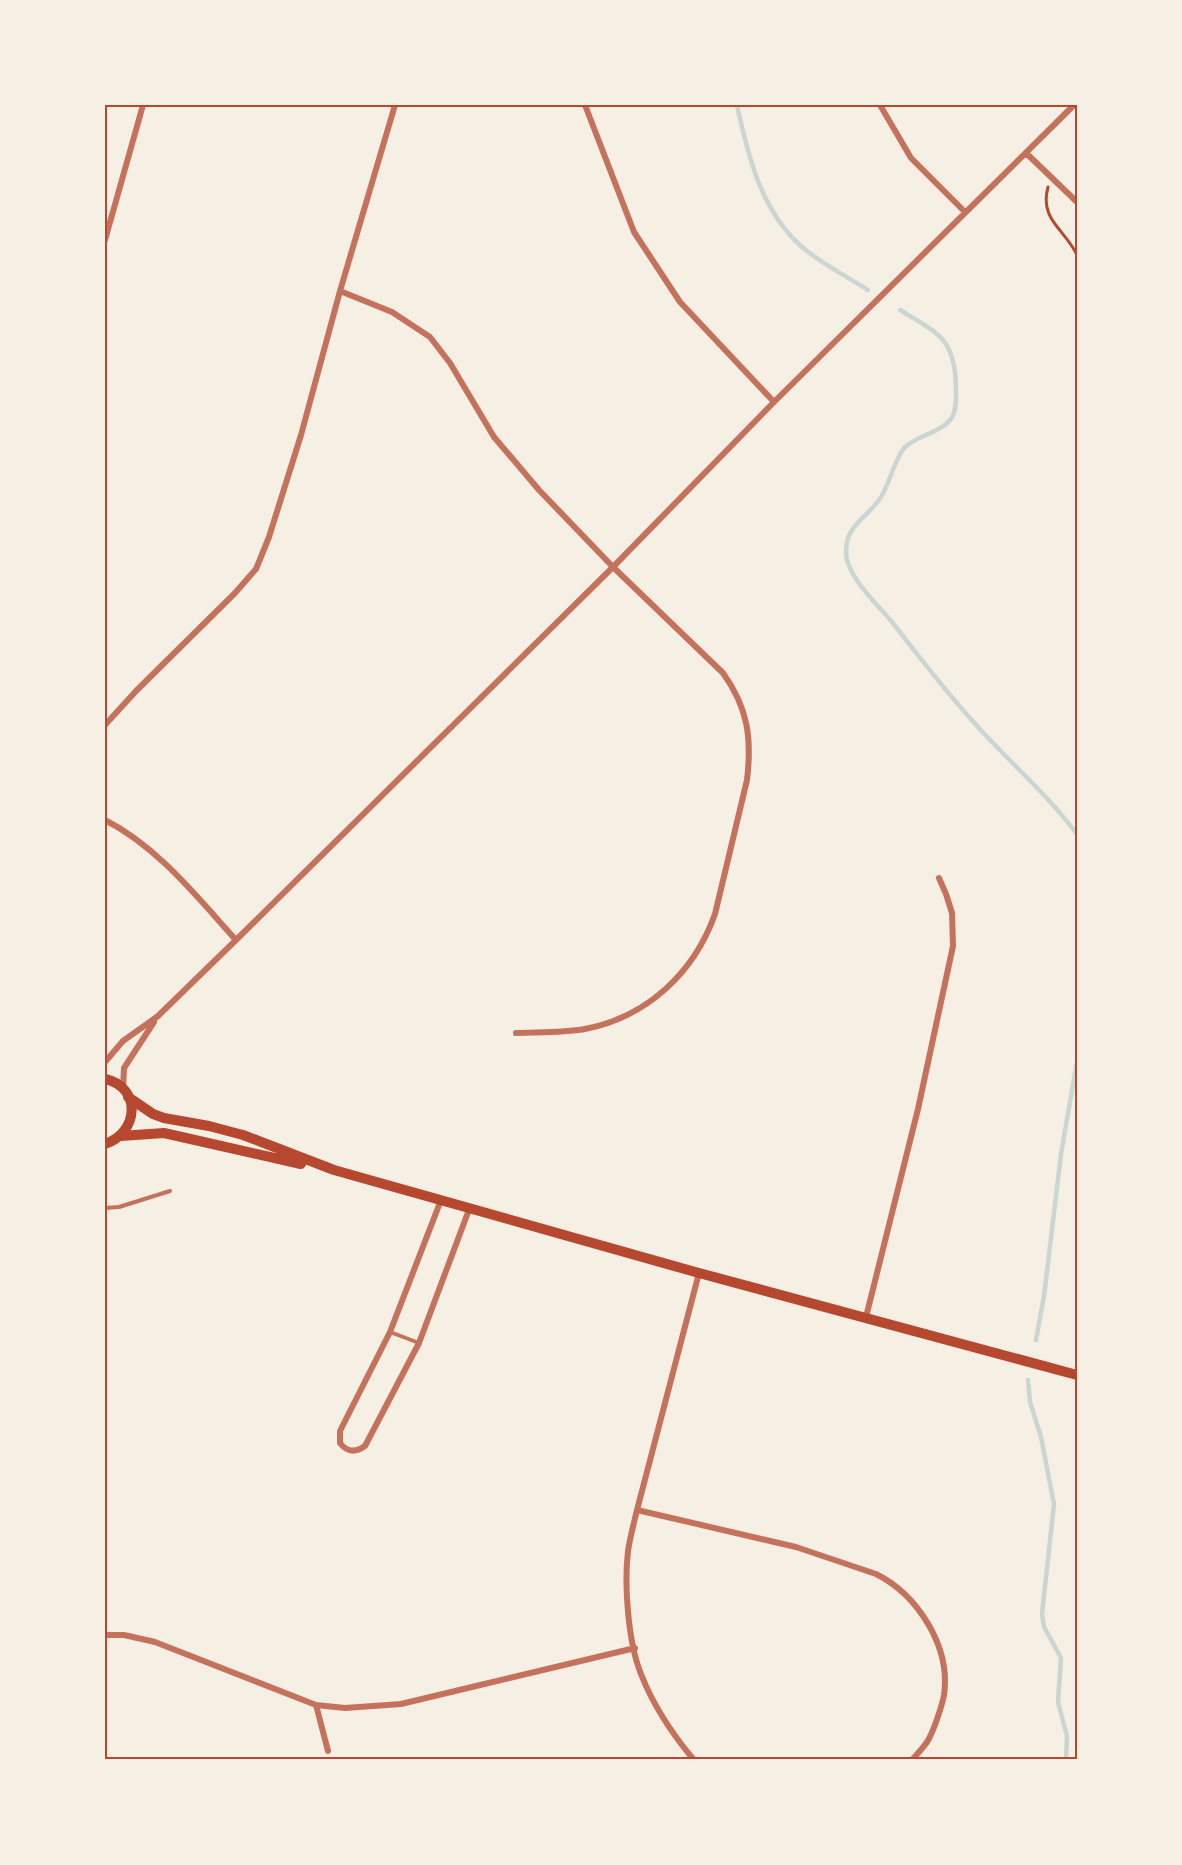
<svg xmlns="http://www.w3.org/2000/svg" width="1182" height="1865" font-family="Rubik,sans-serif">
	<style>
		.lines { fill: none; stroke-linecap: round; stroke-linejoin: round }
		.stream { stroke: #c9d6d2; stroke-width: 4.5 }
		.path { stroke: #b5482f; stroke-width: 3 }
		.service { stroke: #c5725c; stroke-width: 4 }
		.minor { stroke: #c5725c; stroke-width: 6 }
		.secondary { stroke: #b5482f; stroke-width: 10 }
		.neatline { fill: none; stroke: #b5482f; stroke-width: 2 }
	</style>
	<rect width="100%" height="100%" fill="#f6efe4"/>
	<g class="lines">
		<path class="stream" d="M 737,105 C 748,156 761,211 802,247 C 822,264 846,276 868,290
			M 900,310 C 939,334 955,338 956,388 C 956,397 957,411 951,419 C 940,433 918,435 905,447 C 895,457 889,487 879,500 C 866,518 846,526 846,551 C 845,575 878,605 892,622 C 925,664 957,706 994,744 C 1023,774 1052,801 1077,834
			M 1036,1340 L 1044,1296 L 1061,1154 L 1077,1062
			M 1028,1380 L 1030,1402 L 1041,1437 L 1054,1504 L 1042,1614 L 1044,1627 L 1061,1658 L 1058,1702 L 1067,1736 L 1066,1760"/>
		<path class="path" d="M 1048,187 C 1039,220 1065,229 1077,255"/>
		<path class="service" d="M 105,1208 L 119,1207 L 170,1191
			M 390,1332 L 419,1343"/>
		<path class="minor" d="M 585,105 L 634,232 L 680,302 L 774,402
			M 880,105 L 911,158 L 965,212
			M 1026,153 L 1077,202
			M 105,240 L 143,105
			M 340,291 L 392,312 L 430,337 L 450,363 L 494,437 L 539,490 L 613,567 L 723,673 C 748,708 752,738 747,780 L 715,914 C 694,973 647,1017 585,1029 C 562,1033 539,1032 516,1033
			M 105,725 L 136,691 L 235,593 L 256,569 L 269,537 L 301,435 L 340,291 L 395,105
			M 105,820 C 158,847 197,897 236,940
			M 105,1062 L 123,1041 L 158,1016 L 236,940 L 613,567 L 774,402 L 1074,105
			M 123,1089 L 124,1068 L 154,1022
			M 441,1200 L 390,1332 L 340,1431 L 340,1443 C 347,1452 355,1453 365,1446 L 419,1343 L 470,1207
			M 866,1317 L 918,1109 L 953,946 L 952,913 L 946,894 L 939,878
			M 637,1510 L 796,1547 L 876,1574 C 918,1595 951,1647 944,1695 C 942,1706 933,1733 927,1742 C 923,1748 917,1754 912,1760
			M 105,1635 L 124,1635 L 155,1642 L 316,1705 L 345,1708 L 401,1704 L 635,1648
			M 316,1705 L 328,1751
			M 694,1760 C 673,1735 653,1705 641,1674 C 628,1642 624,1585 628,1551 C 630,1537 634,1523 637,1510 L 699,1273"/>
		<path class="secondary" d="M 105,1079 C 142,1087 139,1133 105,1144
			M 128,1097 L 153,1114 L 164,1118 L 209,1126 L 243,1135 L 334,1170 L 699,1273 L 1077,1375
			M 121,1136 L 164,1133 L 301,1164"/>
	</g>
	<rect width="1182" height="1865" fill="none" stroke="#f6efe4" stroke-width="213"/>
	<rect x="106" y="106" width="970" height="1652" class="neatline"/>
</svg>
